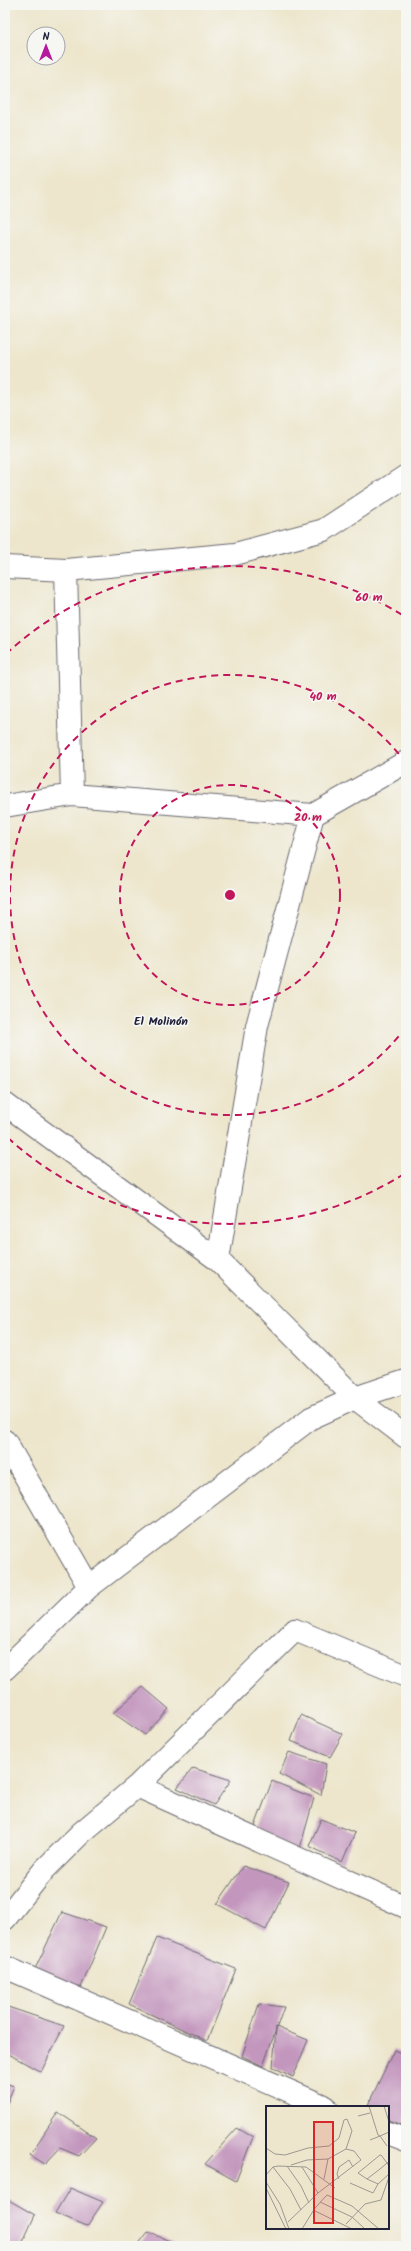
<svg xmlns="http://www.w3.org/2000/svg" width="411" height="2251" font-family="Kalam,sans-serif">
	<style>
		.building { fill: #c396be }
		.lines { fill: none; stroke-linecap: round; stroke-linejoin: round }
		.minor-casing { stroke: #69676e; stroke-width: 24 }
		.minor { stroke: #fff; stroke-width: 22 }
		.ring { fill: none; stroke: #c2185b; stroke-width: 2; stroke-dasharray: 7 5 }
		.labels { text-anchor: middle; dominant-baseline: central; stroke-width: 3.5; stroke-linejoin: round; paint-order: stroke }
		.neighbourhood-label { font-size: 12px; font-weight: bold; fill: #22223b; stroke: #f6f6f2 }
		.inset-road { fill: none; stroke: #9c9892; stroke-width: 1 }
		.view { fill: #d62828; fill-opacity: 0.15; stroke: #d62828; stroke-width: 2 }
		.inset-edge { fill: none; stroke: #22223b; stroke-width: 2 }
		.centre { fill: #c2185b; stroke: #f6f6f2; stroke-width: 2 }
		.ring-label { font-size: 12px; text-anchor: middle; font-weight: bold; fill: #c2185b; stroke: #f6f6f2; stroke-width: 3.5; stroke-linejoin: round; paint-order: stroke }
	</style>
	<rect width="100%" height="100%" fill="#f6f6f2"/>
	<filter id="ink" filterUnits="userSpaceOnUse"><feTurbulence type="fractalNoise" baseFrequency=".025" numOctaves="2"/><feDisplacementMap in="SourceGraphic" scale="8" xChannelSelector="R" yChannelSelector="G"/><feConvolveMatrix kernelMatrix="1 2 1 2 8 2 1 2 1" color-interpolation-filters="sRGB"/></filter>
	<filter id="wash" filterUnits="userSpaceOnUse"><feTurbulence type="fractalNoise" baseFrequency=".012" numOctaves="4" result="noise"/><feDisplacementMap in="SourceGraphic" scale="16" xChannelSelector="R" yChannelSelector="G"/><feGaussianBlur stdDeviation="0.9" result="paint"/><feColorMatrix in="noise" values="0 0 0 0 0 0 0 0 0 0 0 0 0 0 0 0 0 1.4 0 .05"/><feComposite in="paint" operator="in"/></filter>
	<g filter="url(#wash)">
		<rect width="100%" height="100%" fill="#ede6cc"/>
		<g id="blocks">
			<path class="building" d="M 143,1687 L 169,1709 L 145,1735 L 113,1713 Z
				M 301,1715 L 343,1734 L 330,1757 L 291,1741 Z
				M 289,1752 L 326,1764 L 321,1795 L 279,1774 Z
				M 193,1768 L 231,1780 L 214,1805 L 177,1788 Z
				M 272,1781 L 314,1798 L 299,1852 L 254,1829 Z
				M 321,1819 L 355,1833 L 342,1862 L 309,1846 Z
				M 243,1866 L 289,1882 L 266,1930 L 217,1904 Z
				M 62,1912 L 106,1927 L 80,1990 L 35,1969 Z
				M 157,1938 L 236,1969 L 207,2041 L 129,2004 Z
				M 259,2004 L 284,2007 L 263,2066 L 242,2056 Z
				M 5,2006 L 64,2026 L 41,2072 L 5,2052 Z
				M 276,2027 L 308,2040 L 293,2077 L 273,2067 Z
				M 394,2050 L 406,2055 L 406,2127 L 388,2120 L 388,2107 L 367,2107 Z
				M 5,2083 L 14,2086 L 5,2108 Z
				M 58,2112 L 96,2138 L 79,2156 L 60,2148 L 45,2164 L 30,2155 Z
				M 237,2128 L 253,2137 L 236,2181 L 205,2164 Z
				M 70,2188 L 103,2202 L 87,2226 L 55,2213 Z
				M 5,2198 L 35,2215 L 21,2246 L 9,2246 L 5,2243 Z
				M 148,2232 L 182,2246 L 137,2246 Z"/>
		</g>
	</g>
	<g filter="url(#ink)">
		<use href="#blocks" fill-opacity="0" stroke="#69676e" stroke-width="1"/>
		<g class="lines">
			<defs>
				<path id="minor" d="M 5,567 L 66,570 L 235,554 L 324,530 L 406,476
					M 66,570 L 72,795
					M 5,806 L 72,795 L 313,815 L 406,762
					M 5,1104 L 218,1260 L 355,1398 L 406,1437
					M 218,1260 L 257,1026 L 313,815
					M 5,1441 L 89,1587
					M 5,1669 L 89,1587 L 311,1418 L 355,1398 L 406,1381
					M 137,1786 L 406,1907
					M 5,1919 L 44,1870 L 81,1833 L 137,1786 L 295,1630 L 406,1676
					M 5,1967 L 326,2107
					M 388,2133 L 406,2140"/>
			</defs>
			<use href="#minor" class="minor-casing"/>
			<use href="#minor" class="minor"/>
		</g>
	</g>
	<g class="ring">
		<circle cx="230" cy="895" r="110"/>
		<path d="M406 1027A220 220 0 1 1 406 763"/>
		<path d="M404 1174A329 329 0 0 1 6 1136M6 654A329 329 0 0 1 404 616"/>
	</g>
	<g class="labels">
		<g class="neighbourhood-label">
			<text x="161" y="1021">El Molinón</text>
		</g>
	</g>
	<g transform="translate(266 2106)">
		<rect width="123" height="123" fill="#ede6cc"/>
		<path class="inset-road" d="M 103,0 L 112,29 L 114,30 L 123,26M 118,0 L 123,16M 92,10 L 104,7M 104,34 L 114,30 L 121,40M 0,42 L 9,48 L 19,49 L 42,42 L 63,40 L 73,32 L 78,14 L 81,13 L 86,25 L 80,43M 123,56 L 121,57 L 114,63 L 101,73 L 92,67 L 114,49 L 115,49 L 121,57 L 123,60M 21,60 L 35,80 L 43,97M 7,61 L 24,83 L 35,104M 36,61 L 52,87M 0,69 L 7,61 L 12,60 L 40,61 L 69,82M 58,73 L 62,53M 73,73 L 71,68 L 73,61 L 83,54 L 87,61M 101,73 L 112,78M 0,76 L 14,98 L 23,123M 84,77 L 107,87 L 112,78 L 123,68M 0,82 L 20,123M 54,96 L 86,111 L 99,123M 47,104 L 86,123M 22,116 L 52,87 L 95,54 L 88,45 L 80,43 L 62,53 L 41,54 L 25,59M 80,118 L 99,98 L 115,94 L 123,71M 36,123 L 49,102 L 61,89 L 86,100 L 113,123"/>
		<path class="view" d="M 48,16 L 67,16 L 67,117 L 48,117 Z"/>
		<rect width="123" height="123" class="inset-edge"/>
	</g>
	<circle cx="230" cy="895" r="6" class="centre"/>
	<g class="ring-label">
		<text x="369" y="601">60 m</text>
		<text x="323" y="700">40 m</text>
		<text x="308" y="821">20 m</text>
	</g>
	<rect width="411" height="2251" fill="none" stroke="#f6f6f2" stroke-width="20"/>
	<g transform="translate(46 46)"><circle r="19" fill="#f6f6f2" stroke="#a1a1a9"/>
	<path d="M0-3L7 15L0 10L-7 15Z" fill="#b5179e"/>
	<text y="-6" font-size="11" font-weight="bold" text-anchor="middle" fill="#22223b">N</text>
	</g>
</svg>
